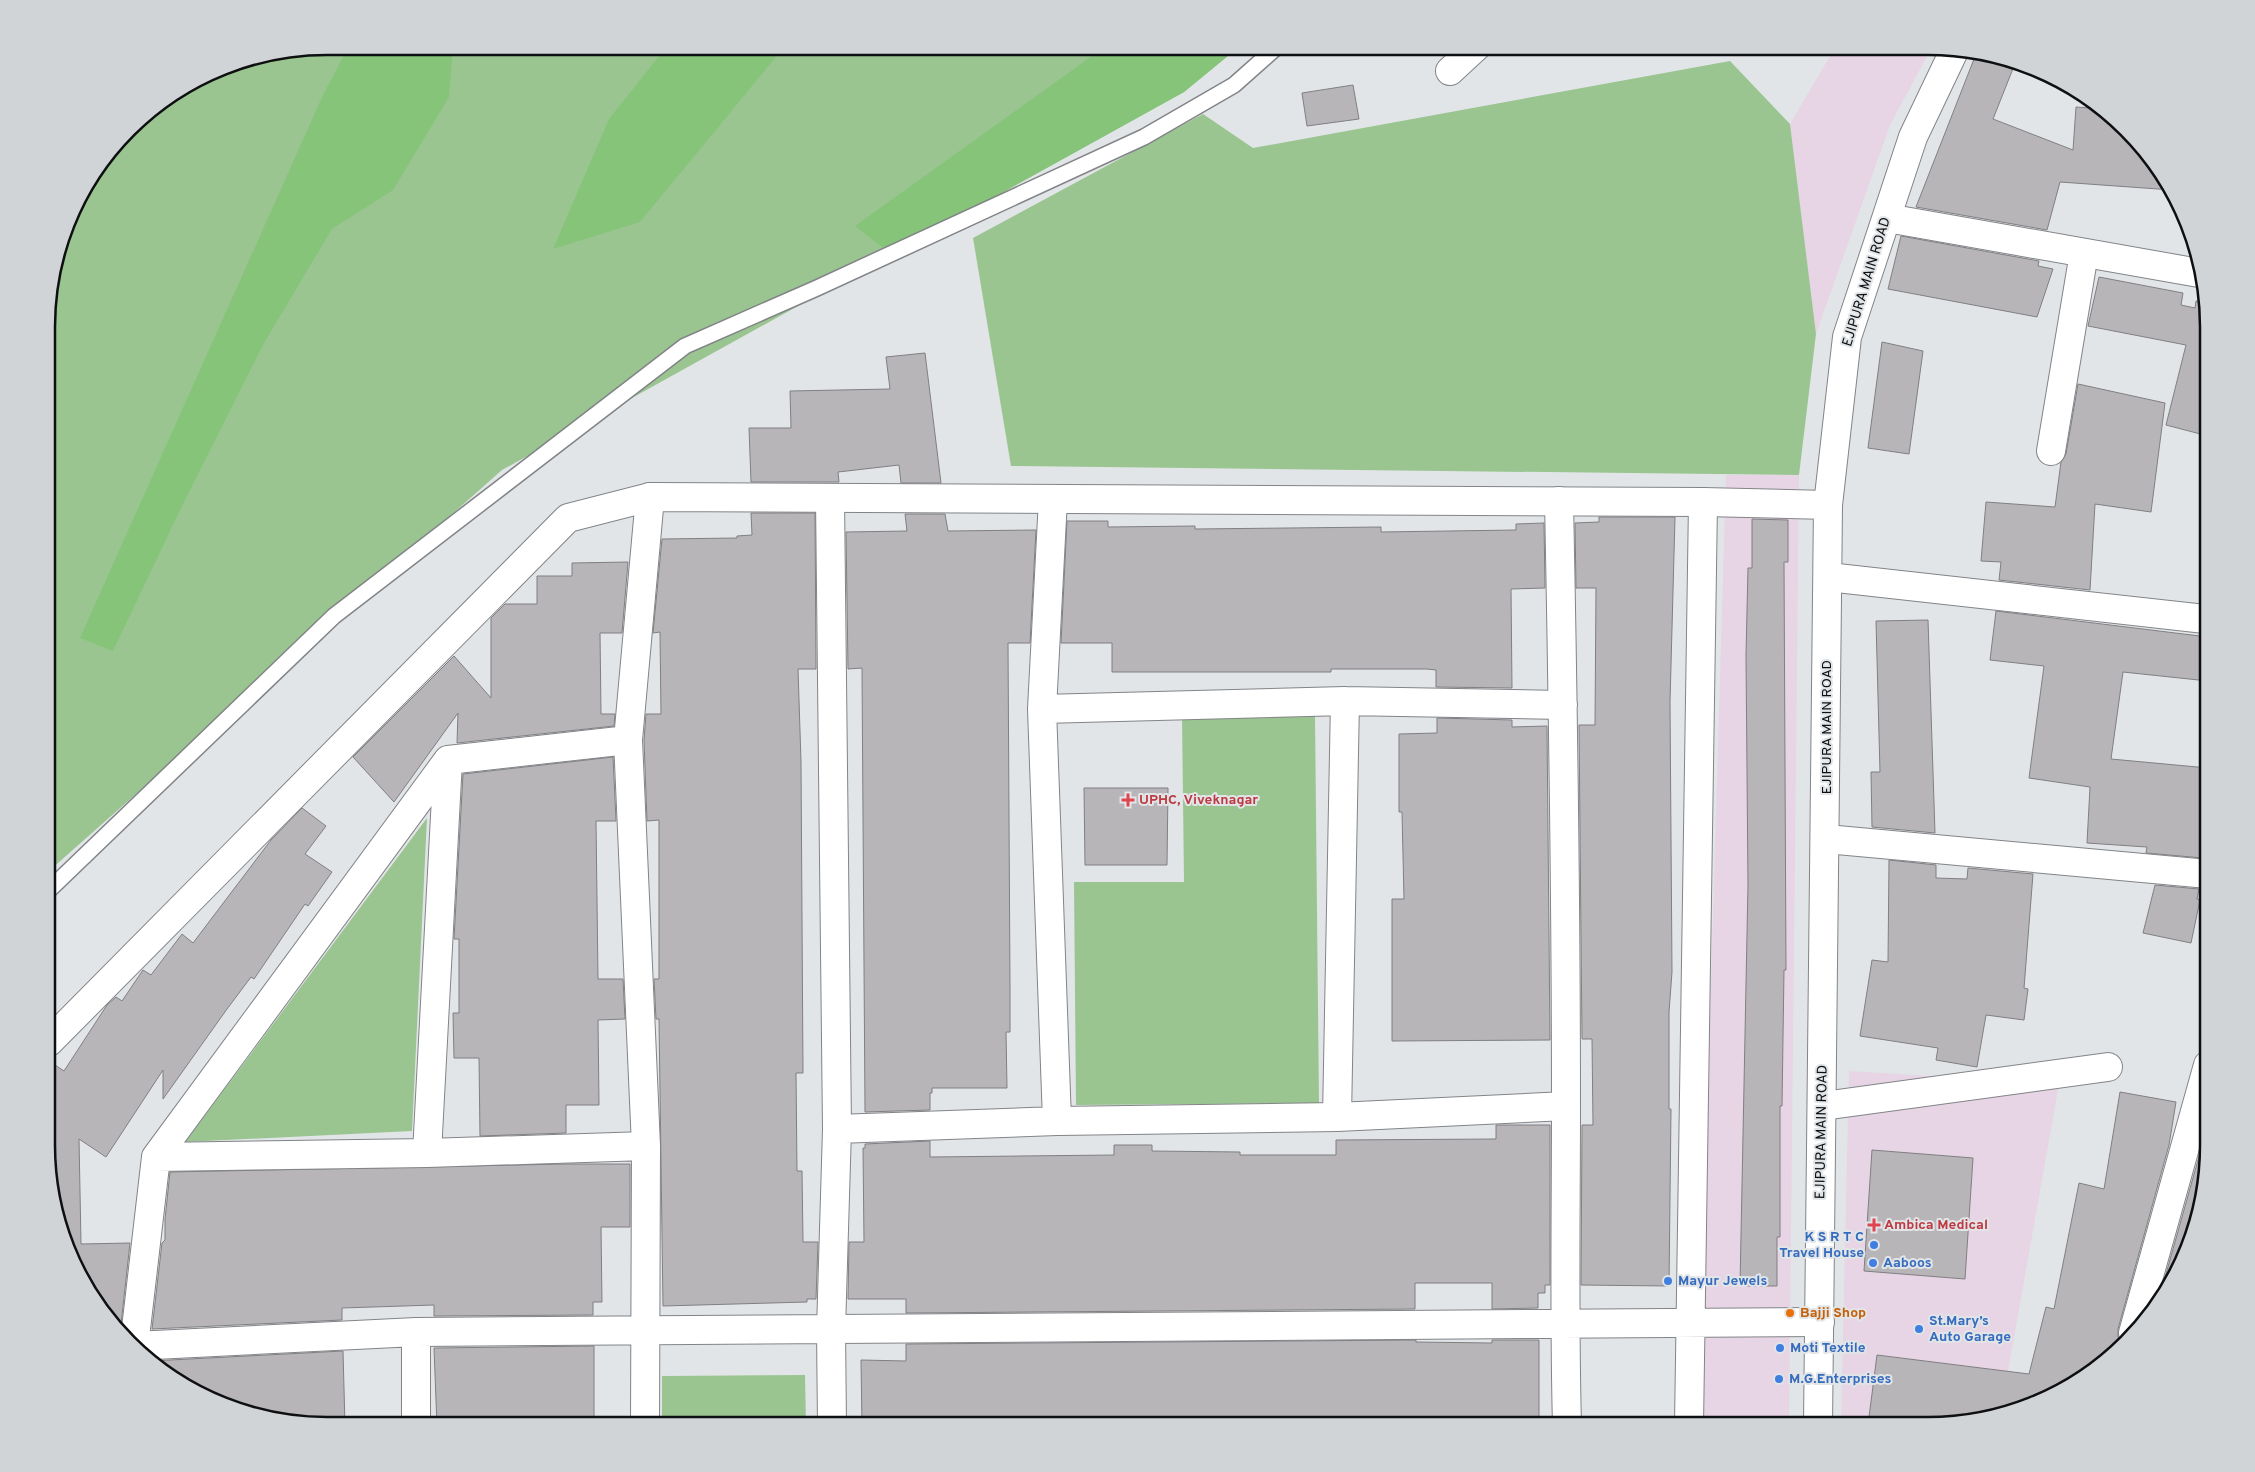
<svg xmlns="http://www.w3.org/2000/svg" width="2255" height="1472" font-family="Overpass,sans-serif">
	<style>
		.commercial { fill: #e7d4e4 }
		.green { fill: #9ac591 }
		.forest { fill: #86c479 }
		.building { fill: #b7b5b8; stroke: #807f82 }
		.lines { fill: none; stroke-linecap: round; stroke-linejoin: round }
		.service-casing { stroke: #828487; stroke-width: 18 }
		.minor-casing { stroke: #828487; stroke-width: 30 }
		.tertiary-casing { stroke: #828487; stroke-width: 30 }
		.service { stroke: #fff; stroke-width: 15 }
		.minor { stroke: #fff; stroke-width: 28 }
		.tertiary { stroke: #fff; stroke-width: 28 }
		.health-dot { fill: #e0444e; stroke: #e2e5e8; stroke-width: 2 }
		.shop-dot { fill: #3f7fe0; stroke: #e2e5e8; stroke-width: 2 }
		.food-dot { fill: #e8710a; stroke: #e2e5e8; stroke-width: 2 }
		.labels { text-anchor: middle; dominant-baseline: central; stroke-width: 4; stroke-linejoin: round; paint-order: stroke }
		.street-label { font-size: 14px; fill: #0e0f10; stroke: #e2e5e8 }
		.health-label { font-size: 14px; font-weight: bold; fill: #be3a42; stroke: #e2e5e8; text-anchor: start }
		.shop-label { font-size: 14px; font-weight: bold; fill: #366cbe; stroke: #e2e5e8; text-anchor: start }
		.food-label { font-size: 14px; font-weight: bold; fill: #c56008; stroke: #e2e5e8; text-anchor: start }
		.rim { fill: none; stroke: #0e0f10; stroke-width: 2.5 }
	</style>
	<rect width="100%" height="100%" fill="#e2e5e8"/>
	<path class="commercial" d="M 1836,46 L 1932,47 L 1890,125 L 1816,334 L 1790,124 Z
		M 1726,475 L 1799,475 L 1789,1425 L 1698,1425 Z
		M 1849,1071 L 2059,1084 L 2000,1416 L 1946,1425 L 1841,1425 Z"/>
	<path class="green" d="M 327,46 L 1240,46 L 1184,92 L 502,470 L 49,871 L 49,291 L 75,203 L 142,116 L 220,68 Z
		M 1730,61 L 1790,124 L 1816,334 L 1799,475 L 1011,466 L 973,238 L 1203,114 L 1253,148 Z
		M 1315,716 L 1319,1103 L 1076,1105 L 1074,882 L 1184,882 L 1182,717 Z
		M 427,818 L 412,1131 L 185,1142 Z
		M 805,1375 L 806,1426 L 662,1426 L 662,1376 Z"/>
	<path class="forest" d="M 349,46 L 453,46 L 449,97 L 393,190 L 332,229 L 264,343 L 182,506 L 113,651 L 80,638 L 323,95 Z
		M 667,46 L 785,46 L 640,222 L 553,249 L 609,119 Z
		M 1106,46 L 1240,46 L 1184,92 L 891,254 L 855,226 Z"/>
	<path class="building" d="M 1976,54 L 2016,61 L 1993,119 L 2073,150 L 2076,107 L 2102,109 L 2139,142 L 2172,190 L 2060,182 L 2047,230 L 1916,207 Z
		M 1353,85 L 1359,119 L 1307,126 L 1302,93 Z
		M 1901,236 L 2039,261 L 2038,266 L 2053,269 L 2037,317 L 1888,289 Z
		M 2099,277 L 2183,293 L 2181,305 L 2195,308 L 2196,301 L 2207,302 L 2208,436 L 2166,425 L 2186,345 L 2088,326 Z
		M 1882,342 L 1923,351 L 1909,454 L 1868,448 Z
		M 925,353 L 941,483 L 901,483 L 899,465 L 838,472 L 839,482 L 751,482 L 749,428 L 791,428 L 790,391 L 890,389 L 886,357 Z
		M 2078,384 L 2165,403 L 2151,512 L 2095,504 L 2090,590 L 1999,580 L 2001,562 L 1981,561 L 1986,502 L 2055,507 L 2061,462 L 2066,454 Z
		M 751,513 L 815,513 L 816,669 L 798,669 L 801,762 L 803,1073 L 796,1073 L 797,1171 L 802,1171 L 803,1242 L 818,1242 L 816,1299 L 807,1299 L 807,1302 L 663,1306 L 659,1019 L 656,1019 L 654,979 L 659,979 L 659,820 L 647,821 L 644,740 L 646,714 L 661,714 L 660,632 L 653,633 L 662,539 L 737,538 L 737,536 L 752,535 Z
		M 905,514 L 945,514 L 948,531 L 1036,530 L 1030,643 L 1008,643 L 1010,988 L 1010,1032 L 1006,1032 L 1007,1088 L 932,1088 L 932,1093 L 930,1093 L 930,1110 L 865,1112 L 862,668 L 848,669 L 846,532 L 907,531 Z
		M 1599,517 L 1675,517 L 1670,702 L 1672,972 L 1669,1012 L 1669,1109 L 1671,1109 L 1669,1286 L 1581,1285 L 1582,1125 L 1593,1125 L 1592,1039 L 1582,1039 L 1579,725 L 1595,725 L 1596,588 L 1576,588 L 1575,523 L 1599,522 Z
		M 1752,519 L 1788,520 L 1788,562 L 1784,562 L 1786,970 L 1784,970 L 1782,1106 L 1780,1106 L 1780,1237 L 1777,1237 L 1777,1286 L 1740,1286 L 1748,885 L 1746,655 L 1748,568 L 1752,568 Z
		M 1067,521 L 1108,521 L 1108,527 L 1195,526 L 1195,529 L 1381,527 L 1381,532 L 1516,530 L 1516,524 L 1544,523 L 1545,588 L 1511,589 L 1512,688 L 1436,687 L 1436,670 L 1427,669 L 1331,669 L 1331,672 L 1112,672 L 1112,643 L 1061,643 Z
		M 628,562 L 622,633 L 600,633 L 601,714 L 615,714 L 614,726 L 457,743 L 458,713 L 394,802 L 353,757 L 454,656 L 491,698 L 491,618 L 505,604 L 537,604 L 537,576 L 572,576 L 572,563 Z
		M 1996,611 L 2208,637 L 2208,681 L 2123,672 L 2111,759 L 2208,768 L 2208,820 L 2203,858 L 2146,853 L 2147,847 L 2087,843 L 2090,787 L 2029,778 L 2044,666 L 1990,660 Z
		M 1928,620 L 1935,833 L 1872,827 L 1871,772 L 1880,772 L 1876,621 Z
		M 1437,718 L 1512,720 L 1512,727 L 1547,726 L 1550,1040 L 1392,1041 L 1392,899 L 1404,899 L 1402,812 L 1399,812 L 1399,734 L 1437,733 Z
		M 613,757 L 616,821 L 596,821 L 598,979 L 623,979 L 625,1019 L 598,1020 L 599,1105 L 566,1105 L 566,1133 L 480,1136 L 479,1058 L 454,1058 L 453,1013 L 459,1013 L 459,939 L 454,939 L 463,774 Z
		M 1084,788 L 1168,788 L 1167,865 L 1085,865 Z
		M 302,808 L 326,826 L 305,854 L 332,872 L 308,906 L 305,904 L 254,979 L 251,977 L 227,1009 L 163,1099 L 163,1070 L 106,1157 L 79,1139 L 81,1244 L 130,1243 L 120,1333 L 84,1285 L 49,1181 L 49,1061 L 64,1071 L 107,1005 L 116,997 L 122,1001 L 143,970 L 151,975 L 182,934 L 193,943 L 271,840 Z
		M 1889,860 L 1936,865 L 1936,878 L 1967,879 L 1968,868 L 2033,874 L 2024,988 L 2028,989 L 2024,1020 L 1986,1015 L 1977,1067 L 1936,1060 L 1938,1048 L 1860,1036 L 1872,960 L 1888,962 Z
		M 2155,885 L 2199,889 L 2197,899 L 2200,900 L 2191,943 L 2143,933 Z
		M 2120,1092 L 2176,1102 L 2169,1145 L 2118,1329 L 2118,1337 L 2123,1345 L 2113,1356 L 2068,1388 L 2001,1416 L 1946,1425 L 1868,1425 L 1877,1355 L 2029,1374 L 2046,1307 L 2054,1309 L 2079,1183 L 2104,1189 Z
		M 1496,1125 L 1550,1125 L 1550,1285 L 1545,1285 L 1545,1293 L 1538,1293 L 1538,1308 L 1492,1309 L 1492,1283 L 1415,1283 L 1415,1309 L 906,1313 L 906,1299 L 848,1299 L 849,1242 L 864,1242 L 863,1148 L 865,1148 L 865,1144 L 930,1141 L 930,1157 L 1114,1155 L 1114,1145 L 1152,1145 L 1152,1151 L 1240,1152 L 1240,1155 L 1336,1155 L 1336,1140 L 1496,1139 Z
		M 1872,1150 L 1973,1158 L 1965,1279 L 1864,1271 Z
		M 2200,1153 L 2208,1155 L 2208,1163 L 2194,1235 L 2157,1306 Z
		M 566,1164 L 630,1164 L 630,1227 L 601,1227 L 602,1302 L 593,1302 L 593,1315 L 434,1316 L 434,1305 L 342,1308 L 342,1320 L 152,1329 L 162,1243 L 165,1240 L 165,1219 L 170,1172 Z
		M 1416,1340 L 1416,1342 L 1492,1343 L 1492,1340 L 1539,1340 L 1539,1425 L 1267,1425 L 1266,1417 L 1131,1417 L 1131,1425 L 862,1426 L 861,1360 L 906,1361 L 906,1344 Z
		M 594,1346 L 594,1426 L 437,1426 L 434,1348 Z
		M 343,1351 L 345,1426 L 327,1426 L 241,1412 L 241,1404 L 225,1405 L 171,1378 L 151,1361 Z"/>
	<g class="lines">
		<defs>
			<path id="service" d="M 49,890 L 334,616 L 685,346 L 817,288 L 1144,137 L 1234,85 L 1278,46"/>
			<path id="minor" d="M 1450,71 L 1477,46
				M 1887,218 L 2199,273
				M 2051,451 L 2084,253
				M 830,498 L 837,1129 L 831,1330 L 832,1426
				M 1053,499 L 1042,709 L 1057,1121
				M 1559,501 C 1563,702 1566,904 1566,1105 C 1566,1212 1564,1318 1567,1425
				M 1828,577 L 2205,619
				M 1042,709 L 1345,701 L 1563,705
				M 1826,839 L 2208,874
				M 1823,1106 L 2108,1067
				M 1337,1117 L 1345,701
				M 837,1129 L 1057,1121 L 1337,1117 L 1566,1106
				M 427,1153 L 448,760
				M 156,1157 L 427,1153 L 646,1146
				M 2133,1333 L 2208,1065
				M 134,1346 L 416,1332 L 1820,1322
				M 134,1346 L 156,1157 L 448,760 L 628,740
				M 1689,1425 L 1703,502
				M 416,1426 L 416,1332
				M 645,1426 L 646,1146 L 628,740 L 650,497"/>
			<path id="tertiary" d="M 49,1042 L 568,518 L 650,497 L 1703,502 L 1828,505
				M 1818,1425 L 1828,505 L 1847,337 L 1913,137 L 1954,51"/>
		</defs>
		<use href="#service" class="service-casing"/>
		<use href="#minor" class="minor-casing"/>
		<use href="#tertiary" class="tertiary-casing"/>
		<use href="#service" class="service"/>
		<use href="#minor" class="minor"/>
		<use href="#tertiary" class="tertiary"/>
	</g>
	<g class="health-dot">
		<path d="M1125.5 792.5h5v5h5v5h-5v5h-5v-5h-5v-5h5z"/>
		<path d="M1871.5 1217.5h5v5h5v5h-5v5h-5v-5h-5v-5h5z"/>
	</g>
	<g class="shop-dot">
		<circle cx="1874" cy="1245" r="5"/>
		<circle cx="1873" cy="1263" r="5"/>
		<circle cx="1668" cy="1281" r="5"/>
		<circle cx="1919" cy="1329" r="5"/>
		<circle cx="1780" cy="1348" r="5"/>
		<circle cx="1779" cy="1379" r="5"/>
	</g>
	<circle class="food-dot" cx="1790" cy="1313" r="5"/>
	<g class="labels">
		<g class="street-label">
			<text transform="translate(1867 282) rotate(-73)">EJIPURA MAIN ROAD</text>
			<text transform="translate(1827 727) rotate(-90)">EJIPURA MAIN ROAD</text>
			<text transform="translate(1822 1132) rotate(-89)">EJIPURA MAIN ROAD</text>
		</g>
		<g class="health-label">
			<text x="1139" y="800">UPHC, Viveknagar</text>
			<text x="1884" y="1225">Ambica Medical</text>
		</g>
		<g class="shop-label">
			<text x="1864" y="1237" text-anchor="end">K S R T C<tspan x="1864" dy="16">Travel House</tspan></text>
			<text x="1883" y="1263">Aaboos</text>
			<text x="1678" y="1281">Mayur Jewels</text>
			<text x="1929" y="1321">St.Mary’s<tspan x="1929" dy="16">Auto Garage</tspan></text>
			<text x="1790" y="1348">Moti Textile</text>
			<text x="1789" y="1379">M.G.Enterprises</text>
		</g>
		<g class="food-label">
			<text x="1800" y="1313">Bajji Shop</text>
		</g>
	</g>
	<path d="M0 0H2255V1472H0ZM327 55H1928A272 272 0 0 1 2200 327V1145A272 272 0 0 1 1928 1417H327A272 272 0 0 1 55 1145V327A272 272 0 0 1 327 55Z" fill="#d1d4d7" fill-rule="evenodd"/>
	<path class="rim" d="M327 55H1928A272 272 0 0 1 2200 327V1145A272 272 0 0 1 1928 1417H327A272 272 0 0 1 55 1145V327A272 272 0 0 1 327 55Z"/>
</svg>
